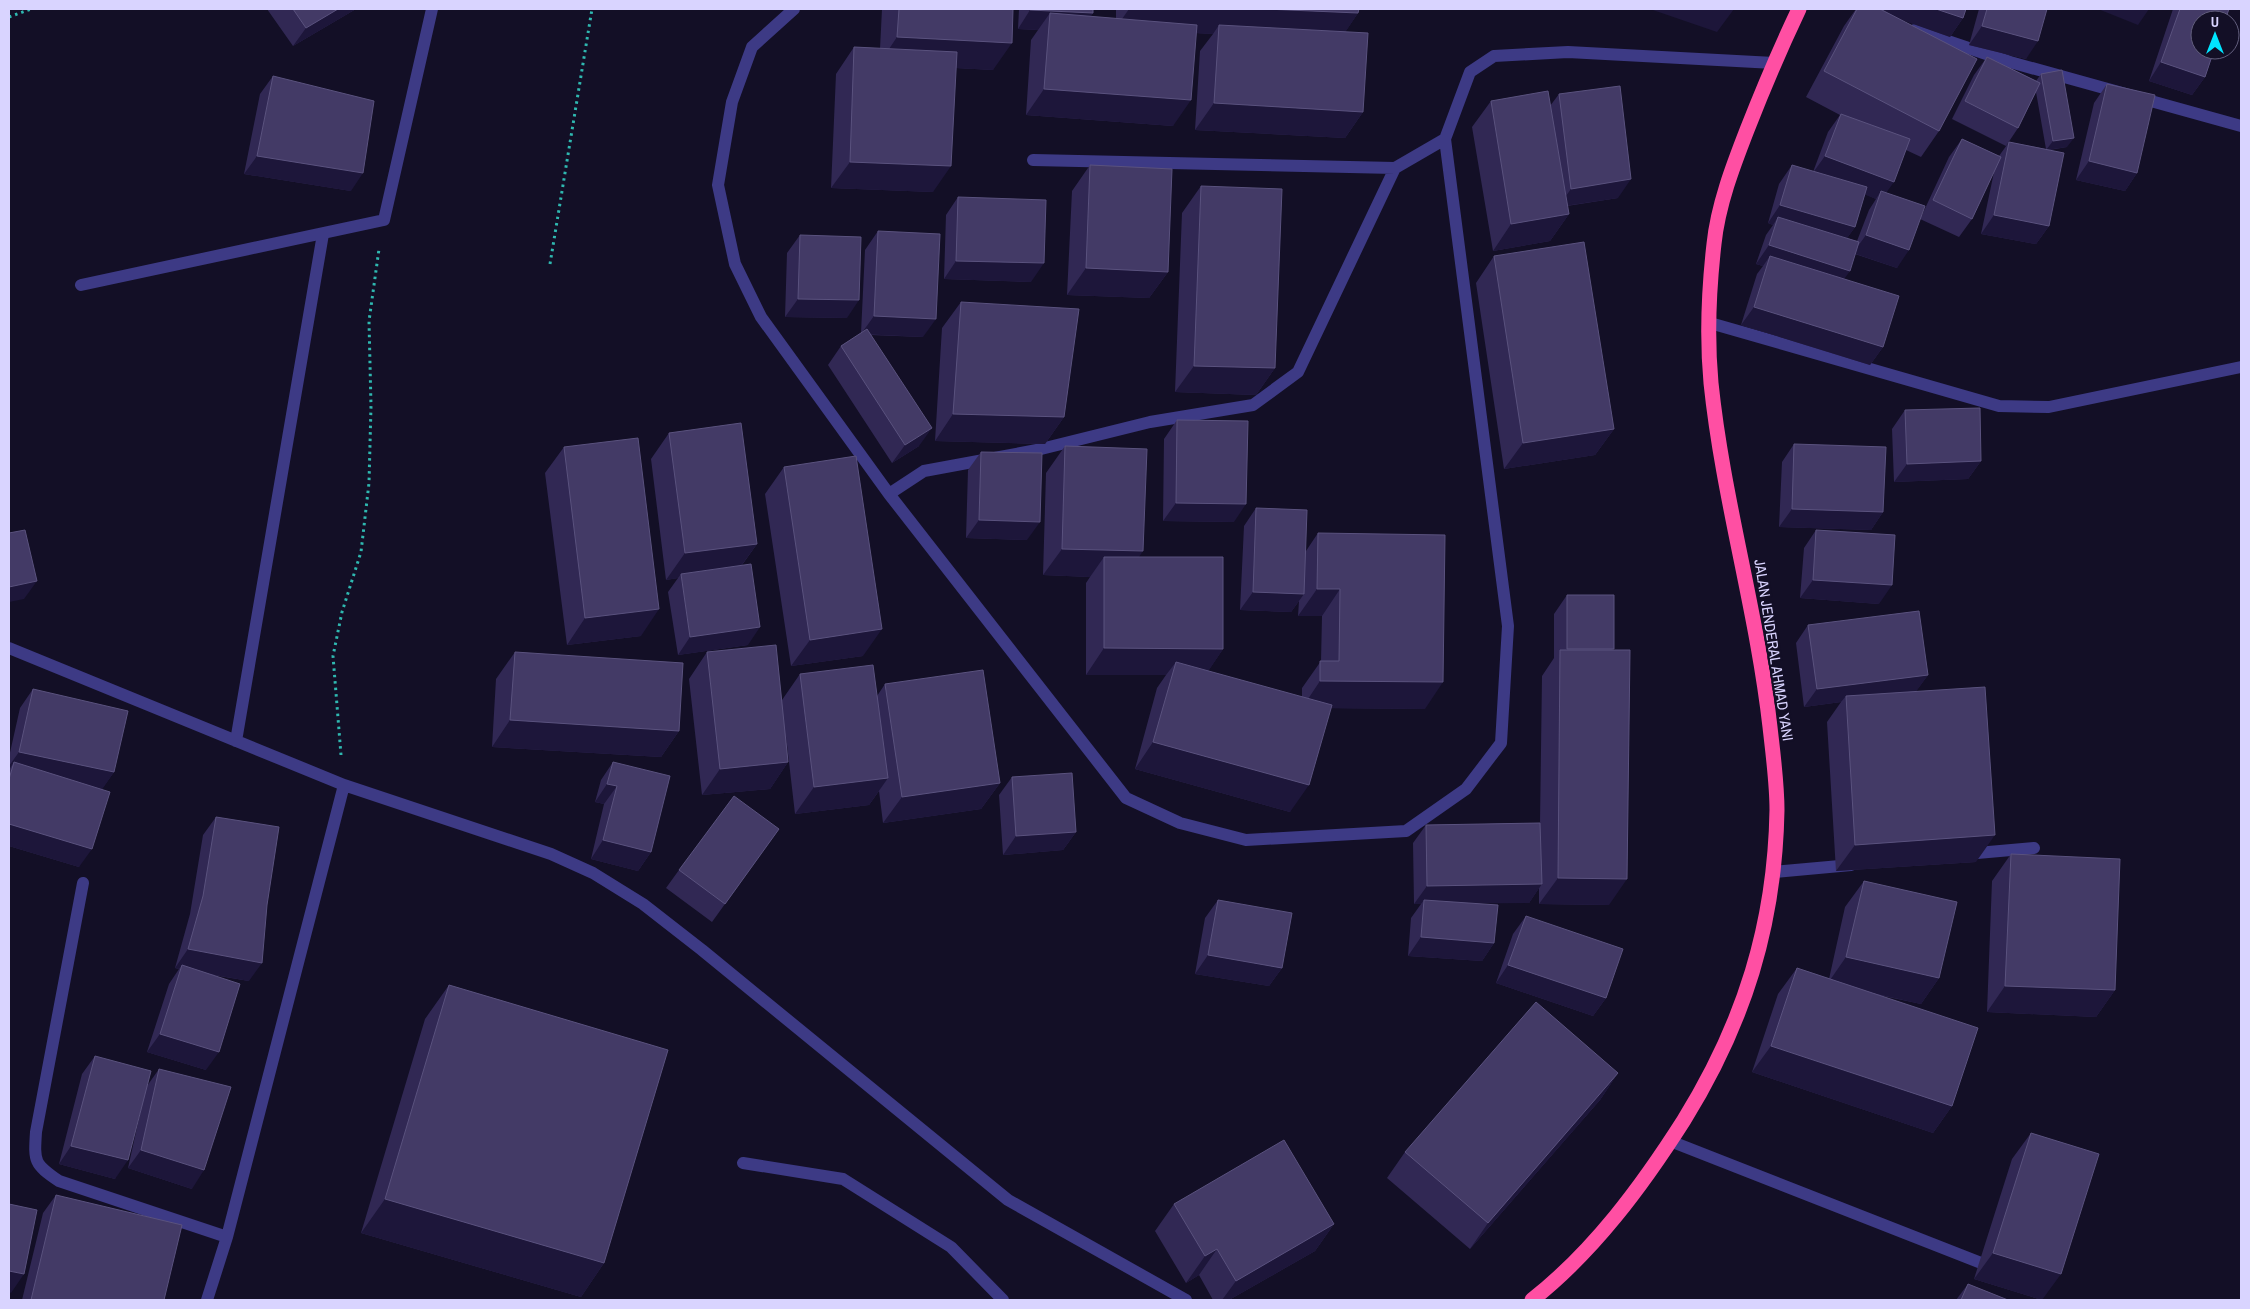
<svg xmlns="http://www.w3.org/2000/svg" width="2250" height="1309" font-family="'Archivo Narrow',sans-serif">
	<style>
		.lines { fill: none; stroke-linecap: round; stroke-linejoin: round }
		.path { stroke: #2fb8b0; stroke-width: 3; stroke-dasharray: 2.5 4; stroke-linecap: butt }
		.minor { stroke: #3d3a85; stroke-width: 12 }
		.highway { stroke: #ff4fa3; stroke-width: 15 }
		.wall { fill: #312854; fill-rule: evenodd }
		.shaded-wall { fill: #1d163a }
		.building { fill: #433a66; stroke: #5a527e }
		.labels { text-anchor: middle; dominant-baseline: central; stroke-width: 4.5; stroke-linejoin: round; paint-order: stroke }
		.street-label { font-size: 15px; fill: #d9d4ff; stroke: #130f26 }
	</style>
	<rect width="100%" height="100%" fill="#130f26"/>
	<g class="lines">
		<path class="path" d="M 9,17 L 31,9
			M 550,264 L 592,9
			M 341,755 L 333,656 L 342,612 L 361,552 L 369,483 L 371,406 L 369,321 L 379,249"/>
		<path class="minor" d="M 794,9 L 752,47 L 732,102 L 718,185 L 735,264 L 761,317 L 889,494 L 1126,798 L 1180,823 L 1246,840 L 1406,831 L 1466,789 L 1501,743 L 1508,626 L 1445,139
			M 1915,30 L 2010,62 L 2241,126
			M 1033,160 L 1395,168
			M 81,285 L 384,220 L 432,9
			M 1710,323 L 1999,406 L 2049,407 L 2241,367
			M 889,494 L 924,471 L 1037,450 L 1150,422 L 1253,405 L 1298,372 L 1395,168 L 1445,139 L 1470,72 L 1494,56 L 1568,52 L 1774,63
			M 9,648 L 344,785 L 227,1237 L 207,1300
			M 236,741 L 323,234
			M 344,785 L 551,854 L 593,873 L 643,904 L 702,950 L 1008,1200 L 1186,1300
			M 1966,854 L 2034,848
			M 1774,872 L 1851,865
			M 83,883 L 36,1132 C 34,1162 34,1164 59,1181 L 227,1237
			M 1670,1141 L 1994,1268
			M 743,1163 L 843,1179 L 951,1247 L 1003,1300"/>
		<path class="highway" d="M 1532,1300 C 1594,1251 1642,1186 1684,1120 C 1744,1023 1775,925 1777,810 C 1777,783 1773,754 1770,727 C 1757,611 1723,499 1711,383 C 1707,340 1709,288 1714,244 C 1718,205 1733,166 1747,130 C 1763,89 1780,49 1799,9"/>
	</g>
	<path class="wall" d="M 267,9 L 356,9 L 293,46 Z
		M 882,9 L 1013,9 L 993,70 L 956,68 L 933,192 L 831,188 L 836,74 L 854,47 L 880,49 Z
		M 1019,9 L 1093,9 L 1093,13 L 1090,17 L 1116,19 L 1116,9 L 1359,9 L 1358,13 L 1345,32 L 1363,112 L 1345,138 L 1195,130 L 1200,51 L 1213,34 L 1196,33 L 1173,126 L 1026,115 L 1031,40 L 1038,30 L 1018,29 Z
		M 1856,9 L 1880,9 L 1883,10 L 1883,9 L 1966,9 L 1963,18 L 1950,37 L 1900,19 L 1939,131 L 1921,157 L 1906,150 L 1886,193 L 1922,215 L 1949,157 L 1962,139 L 1999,156 L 2009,142 L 2046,149 L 2036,92 L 2018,128 L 2006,146 L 1952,119 L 1974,75 L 1987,57 L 2036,81 L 2041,74 L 2067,147 L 2049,150 L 2049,226 L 2036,244 L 1981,234 L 1994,172 L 1972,219 L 1959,237 L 1920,219 L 1897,268 L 1855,254 L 1844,279 L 1883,347 L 1870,365 L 1741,325 L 1757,274 L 1763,266 L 1756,264 L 1766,235 L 1773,225 L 1768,223 L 1779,184 L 1792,165 L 1813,172 L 1828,132 L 1840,115 L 1806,97 L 1844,26 ZM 1865,194 L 1876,199 L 1869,210 L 1857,241 L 1847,238 L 1855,227 Z
		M 1979,9 L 2047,9 L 2026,59 L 1969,45 Z
		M 2173,9 L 2229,9 L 2205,77 L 2192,95 L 2149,81 Z
		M 273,76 L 351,191 L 244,174 L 260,94 Z
		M 2107,84 L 2137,173 L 2125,191 L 2076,180 L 2094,103 Z
		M 1559,94 L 1618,198 L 1567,206 L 1569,214 L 1550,241 L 1493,251 L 1472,127 L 1491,101 L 1550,106 Z
		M 1090,165 L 1168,272 L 1149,298 L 1067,295 L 1072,191 Z
		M 1201,186 L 1275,368 L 1256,395 L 1175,392 L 1182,213 Z
		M 958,197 L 1031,282 L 944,279 L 946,215 Z
		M 878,231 L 923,337 L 871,335 L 919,446 L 892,463 L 828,365 L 841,346 L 861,333 L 865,250 Z
		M 800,235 L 847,318 L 785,317 L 787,253 Z
		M 1494,256 L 1614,429 L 1595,455 L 1504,469 L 1476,283 Z
		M 961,302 L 1064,417 L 1045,444 L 935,441 L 942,328 Z
		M 1905,410 L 1981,461 L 1968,479 L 1894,482 L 1892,429 Z
		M 1177,420 L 1234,522 L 1163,521 L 1164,439 Z
		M 669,433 L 757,544 L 742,565 L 748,645 L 678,655 L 668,592 L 678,578 L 666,580 L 651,459 Z
		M 1794,444 L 1883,512 L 1871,530 L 1779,527 L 1782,462 Z
		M 1065,446 L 1139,557 L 1223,649 L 1208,671 L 1302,697 L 1302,688 L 1321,661 L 1322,616 L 1298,616 L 1299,601 L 1291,612 L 1240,610 L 1244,526 L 1256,508 L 1306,551 L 1318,533 L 1425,709 L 1331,708 L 1290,812 L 1135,769 L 1157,688 L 1166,675 L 1086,675 L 1086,583 L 1090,577 L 1043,575 L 1046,473 Z
		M 564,447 L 641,636 L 567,645 L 545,473 Z
		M 981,452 L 1027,540 L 966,538 L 968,470 Z
		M 784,467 L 863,656 L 791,666 L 765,494 Z
		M 1816,530 L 1879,604 L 1800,598 L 1804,548 Z
		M 1567,595 L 1613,650 L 1609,905 L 1539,904 L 1539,888 L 1529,903 L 1474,903 L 1494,943 L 1482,961 L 1408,956 L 1411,918 L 1421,904 L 1414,904 L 1413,843 L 1426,825 L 1540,823 L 1542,676 L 1554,658 L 1554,614 Z
		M 1808,625 L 1928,675 L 1916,691 L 1976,862 L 1836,871 L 1827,722 L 1841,702 L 1804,707 L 1796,643 Z
		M 515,652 L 679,731 L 661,757 L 492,747 L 496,679 Z
		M 707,652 L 782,700 L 800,674 L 877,696 L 885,684 L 1000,783 L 981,809 L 883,823 L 879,791 L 869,805 L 795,814 L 786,736 L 788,762 L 770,789 L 702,795 L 689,679 Z
		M 33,689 L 114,772 L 101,790 L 79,867 L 9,846 L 9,757 L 20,708 Z
		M 613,762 L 651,852 L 638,871 L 591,859 L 604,804 L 595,802 L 601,780 Z
		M 1012,777 L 1076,832 L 1063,850 L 1003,855 L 999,795 Z
		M 216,817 L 249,981 L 207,974 L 206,1070 L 147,1052 L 169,984 L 179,969 L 175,968 L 190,914 L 203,835 Z
		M 779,829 L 712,922 L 666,888 L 679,870 Z
		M 2011,854 L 2115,990 L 2096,1017 L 1987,1012 L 1992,881 Z
		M 1864,881 L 1939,978 L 1921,1004 L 1874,994 L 1952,1106 L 1933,1133 L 1752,1072 L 1778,994 L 1797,968 L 1829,979 L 1845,907 Z
		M 1218,900 L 1282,968 L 1269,986 L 1195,974 L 1205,918 Z
		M 1526,916 L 1606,998 L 1593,1016 L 1496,983 L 1513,934 Z
		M 449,985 L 604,1263 L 581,1297 L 361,1233 L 425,1019 Z
		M 95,1056 L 147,1086 L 159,1069 L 192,1189 L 128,1168 L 142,1105 L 115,1179 L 59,1164 L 82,1074 Z
		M 1618,1073 L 1600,1100 L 1470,1249 L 1387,1178 L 1405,1152 Z
		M 2031,1133 L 2042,1300 L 1974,1279 L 2012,1159 Z
		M 56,1195 L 164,1300 L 22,1300 L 43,1213 Z
		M 1174,1204 L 1334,1224 L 1315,1251 L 1229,1300 L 1213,1300 L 1199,1275 L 1186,1283 L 1155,1231 Z
		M 1968,1284 L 2008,1300 L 1956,1300 Z"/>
	<path class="shaded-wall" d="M 338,9 L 356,9 L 293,46 L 306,28 Z
		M 1129,9 L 1265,9 L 1358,13 L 1340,40 L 1219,25 L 1213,34 L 1115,29 Z
		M 1650,9 L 1734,9 L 1717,32 Z
		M 1885,9 L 1936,9 L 1963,18 L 1950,37 L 1882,13 Z
		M 2098,9 L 2149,9 L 2138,25 Z
		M 1030,10 L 1093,13 L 1080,31 L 1050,13 L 1038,30 L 1018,29 Z
		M 1982,26 L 2038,41 L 2026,59 L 1969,45 Z
		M 897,37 L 1012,43 L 993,70 L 879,64 Z
		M 2161,62 L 2205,77 L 2192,95 L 2149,81 Z
		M 1044,89 L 1191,100 L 1173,126 L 1026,115 Z
		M 1214,103 L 1363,112 L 1345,138 L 1195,130 Z
		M 2074,138 L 2067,147 L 2046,150 L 2053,141 Z
		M 257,156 L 363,173 L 351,191 L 244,174 Z
		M 1825,156 L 1894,182 L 1881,200 L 1881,191 L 1876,199 L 1812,174 Z
		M 2089,161 L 2137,173 L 2125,191 L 2076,180 Z
		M 850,162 L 951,166 L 933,192 L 831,188 Z
		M 1631,179 L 1618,198 L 1558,207 L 1571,189 Z
		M 1780,205 L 1855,227 L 1842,245 L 1778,217 L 1773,225 L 1768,223 Z
		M 1569,214 L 1550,241 L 1493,251 L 1511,224 Z
		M 1994,215 L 2049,226 L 2036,244 L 1981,234 Z
		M 1866,235 L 1909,250 L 1897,268 L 1853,253 Z
		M 1769,245 L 1850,271 L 1837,289 L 1770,256 L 1763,266 L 1756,264 Z
		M 956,261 L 1044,263 L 1031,282 L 944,279 Z
		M 1086,268 L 1168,272 L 1149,298 L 1067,295 Z
		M 798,299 L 859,300 L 847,318 L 785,317 Z
		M 1754,307 L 1883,347 L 1870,365 L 1741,325 Z
		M 874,316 L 936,319 L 923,337 L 861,334 Z
		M 1194,366 L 1275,368 L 1256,395 L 1175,392 Z
		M 953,414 L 1064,417 L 1045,444 L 935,441 Z
		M 932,428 L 919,446 L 892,463 L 905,445 Z
		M 1614,429 L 1595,455 L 1504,469 L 1523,443 Z
		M 1981,461 L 1968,479 L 1894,482 L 1907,464 Z
		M 1176,503 L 1246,504 L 1234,522 L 1163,521 Z
		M 1792,509 L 1883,512 L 1871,530 L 1779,527 Z
		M 979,520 L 1040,522 L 1027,540 L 966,538 Z
		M 757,544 L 738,570 L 681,574 L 678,578 L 666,580 L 685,553 Z
		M 1062,549 L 1143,551 L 1125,578 L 1104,557 L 1090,577 L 1043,575 Z
		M 1813,580 L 1892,585 L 1879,604 L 1800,598 Z
		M 37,581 L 24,599 L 9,602 L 9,587 Z
		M 1317,589 L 1340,589 L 1322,616 L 1298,616 Z
		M 1253,592 L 1304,594 L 1291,612 L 1240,610 Z
		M 659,609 L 641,636 L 567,645 L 585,618 Z
		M 760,627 L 748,645 L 678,655 L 690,637 Z
		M 882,629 L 863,656 L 791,666 L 810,640 Z
		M 1104,648 L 1223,649 L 1205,676 L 1176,662 L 1166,675 L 1086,675 Z
		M 1928,675 L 1915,693 L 1846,696 L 1841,702 L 1804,707 L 1817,689 Z
		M 1320,681 L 1443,682 L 1425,709 L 1302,708 Z
		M 510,720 L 679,731 L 661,757 L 492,747 Z
		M 1153,742 L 1309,785 L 1290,812 L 1135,769 Z
		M 19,752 L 114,772 L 101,791 L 14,762 L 9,770 L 9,766 Z
		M 788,762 L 770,789 L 702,795 L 720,769 Z
		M 888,778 L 869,805 L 795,814 L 814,787 Z
		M 1000,783 L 981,809 L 883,823 L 902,797 Z
		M 607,784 L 617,786 L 604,804 L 595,802 Z
		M 9,824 L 92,849 L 79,867 L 9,846 Z
		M 1076,832 L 1063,850 L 1003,855 L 1016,836 Z
		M 1995,835 L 1976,862 L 1836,871 L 1855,845 Z
		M 603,840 L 651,852 L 638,871 L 591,859 Z
		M 1558,878 L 1627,879 L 1609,905 L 1539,904 Z
		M 1542,884 L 1529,903 L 1423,904 L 1424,900 L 1421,904 L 1414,904 L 1427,886 Z
		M 1421,937 L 1494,943 L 1482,961 L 1408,956 Z
		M 188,949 L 262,963 L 249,981 L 181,969 L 182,965 L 179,969 L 175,968 Z
		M 1208,955 L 1282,968 L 1269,986 L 1195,974 Z
		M 1846,957 L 1939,978 L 1921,1004 L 1828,983 Z
		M 1508,965 L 1606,998 L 1593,1016 L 1496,983 Z
		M 2005,986 L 2115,990 L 2096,1017 L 1987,1012 Z
		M 160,1034 L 219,1052 L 206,1070 L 147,1052 Z
		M 1771,1046 L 1952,1106 L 1933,1133 L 1752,1072 Z
		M 1618,1073 L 1600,1100 L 1470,1249 L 1488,1223 Z
		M 71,1146 L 128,1160 L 115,1179 L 59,1164 Z
		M 141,1150 L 204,1170 L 192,1189 L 128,1168 Z
		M 385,1199 L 604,1263 L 581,1297 L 361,1233 Z
		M 1334,1224 L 1315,1251 L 1229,1300 L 1222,1300 L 1236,1281 Z
		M 1217,1249 L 1199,1275 L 1186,1283 L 1205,1256 Z
		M 1993,1253 L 2061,1274 L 2042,1300 L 1974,1279 Z
		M 9,1271 L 24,1274 L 11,1293 L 9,1292 Z"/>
	<path class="building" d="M 293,9 L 338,9 L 306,28 Z
		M 899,9 L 1013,9 L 1012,43 L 897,37 Z
		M 1031,9 L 1093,9 L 1093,13 L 1030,10 Z
		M 1265,9 L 1359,9 L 1358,13 Z
		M 1857,9 L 1880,9 L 1977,59 L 1939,131 L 1824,71 Z
		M 1936,9 L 1966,9 L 1963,18 Z
		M 1987,9 L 2047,9 L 2038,41 L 1982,26 Z
		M 2180,9 L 2229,9 L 2225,20 L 2200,20 L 2200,50 L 2214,50 L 2205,77 L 2161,62 Z
		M 1050,13 L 1197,25 L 1191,100 L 1044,89 Z
		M 1219,25 L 1368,33 L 1363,112 L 1214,103 Z
		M 854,47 L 957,52 L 951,166 L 850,162 Z
		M 1987,57 L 2040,83 L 2018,128 L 1965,101 Z
		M 2062,70 L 2074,138 L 2053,141 L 2041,74 Z
		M 273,76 L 374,101 L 363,173 L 257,156 Z
		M 2107,84 L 2155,95 L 2137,173 L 2089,161 Z
		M 1620,86 L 1631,179 L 1571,189 L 1559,94 Z
		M 1548,91 L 1569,214 L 1511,224 L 1491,101 Z
		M 1841,114 L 1910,139 L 1894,182 L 1825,156 Z
		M 1962,139 L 2001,157 L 1972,219 L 1933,200 Z
		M 2009,142 L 2064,153 L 2049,226 L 1994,215 Z
		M 1090,165 L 1172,169 L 1168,272 L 1086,268 Z
		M 1792,165 L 1867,187 L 1855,227 L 1780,205 Z
		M 1201,186 L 1282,189 L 1275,368 L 1194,366 Z
		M 1881,191 L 1925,206 L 1909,250 L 1866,235 Z
		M 958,197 L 1046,200 L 1044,263 L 956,261 Z
		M 1778,217 L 1859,242 L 1850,271 L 1769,245 Z
		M 878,231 L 940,234 L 936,319 L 874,316 Z
		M 800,235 L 861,237 L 859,300 L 798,299 Z
		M 1584,242 L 1614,429 L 1523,443 L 1494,256 Z
		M 1770,256 L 1899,296 L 1883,347 L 1754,307 Z
		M 961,302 L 1079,309 L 1064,417 L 953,414 Z
		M 867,329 L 932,428 L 905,445 L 841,346 Z
		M 1980,408 L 1981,461 L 1907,464 L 1905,410 Z
		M 1177,420 L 1248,421 L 1246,504 L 1176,503 Z
		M 741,423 L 757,544 L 685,553 L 669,433 Z
		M 638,438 L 659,609 L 585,618 L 564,447 Z
		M 1794,444 L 1886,447 L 1883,512 L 1792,509 Z
		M 1065,446 L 1147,449 L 1143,551 L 1062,549 Z
		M 981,452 L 1042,453 L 1040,522 L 979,520 Z
		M 856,456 L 882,629 L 810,640 L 784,467 Z
		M 1256,508 L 1307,510 L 1304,594 L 1253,592 Z
		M 25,530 L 37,581 L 9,587 L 9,533 Z
		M 1816,530 L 1895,535 L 1892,585 L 1813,580 Z
		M 1318,533 L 1445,535 L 1443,682 L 1320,681 L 1320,661 L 1339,661 L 1340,589 L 1317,589 Z
		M 1104,557 L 1223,557 L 1223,649 L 1104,648 Z
		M 751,564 L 760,627 L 690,637 L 681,574 Z
		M 1567,595 L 1614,595 L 1614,649 L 1567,649 Z
		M 1919,611 L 1928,675 L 1817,689 L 1808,625 Z
		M 776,645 L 788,762 L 720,769 L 707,652 Z
		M 1560,650 L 1630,650 L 1627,879 L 1558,878 Z
		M 515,652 L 683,663 L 679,731 L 510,720 Z
		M 1176,662 L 1332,705 L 1309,785 L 1153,742 Z
		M 873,665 L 888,778 L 814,787 L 800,674 Z
		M 983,670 L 1000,783 L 902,797 L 885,684 Z
		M 1985,687 L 1995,835 L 1855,845 L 1846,696 Z
		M 33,689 L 128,711 L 114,772 L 19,752 Z
		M 14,762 L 110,792 L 92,849 L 9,824 L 9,779 Z
		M 613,762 L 670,776 L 651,852 L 603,840 L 617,786 L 607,784 Z
		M 1072,773 L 1076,832 L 1016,836 L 1012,777 Z
		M 734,796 L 779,829 L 725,904 L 679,870 Z
		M 216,817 L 279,827 L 267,905 L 262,963 L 188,949 L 203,896 Z
		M 1540,823 L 1542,884 L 1427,886 L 1426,825 Z
		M 2011,854 L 2120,859 L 2115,990 L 2005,986 Z
		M 1864,881 L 1957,902 L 1939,978 L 1846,957 Z
		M 1218,900 L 1292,913 L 1282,968 L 1208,955 Z
		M 1424,900 L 1498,905 L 1494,943 L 1421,937 Z
		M 1526,916 L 1623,949 L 1606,998 L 1508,965 Z
		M 182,965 L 240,984 L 219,1052 L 160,1034 Z
		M 1797,968 L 1978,1028 L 1952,1106 L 1771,1046 Z
		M 449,985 L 668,1050 L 604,1263 L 385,1199 Z
		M 1536,1002 L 1618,1073 L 1488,1223 L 1405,1152 Z
		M 95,1056 L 151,1071 L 128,1160 L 71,1146 Z
		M 159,1069 L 231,1087 L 204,1170 L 141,1150 Z
		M 2031,1133 L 2099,1154 L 2061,1274 L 1993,1253 Z
		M 1284,1140 L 1334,1224 L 1236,1281 L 1217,1249 L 1205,1256 L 1174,1204 Z
		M 56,1195 L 182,1225 L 164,1300 L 31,1300 Z
		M 9,1204 L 37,1210 L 24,1274 L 9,1271 Z
		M 1968,1284 L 2008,1300 L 1961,1300 Z"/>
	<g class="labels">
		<g class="street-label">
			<text transform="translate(1774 650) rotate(81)">JALAN JENDERAL AHMAD YANI</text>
		</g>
	</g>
	<rect width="2250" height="1309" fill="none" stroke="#d9d4ff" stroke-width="20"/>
	<g transform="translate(2215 35)"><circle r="24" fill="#130f26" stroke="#625e7d"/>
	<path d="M0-4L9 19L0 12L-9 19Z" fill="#00e5ff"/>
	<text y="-8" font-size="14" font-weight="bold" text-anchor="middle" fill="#d9d4ff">U</text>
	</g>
</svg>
